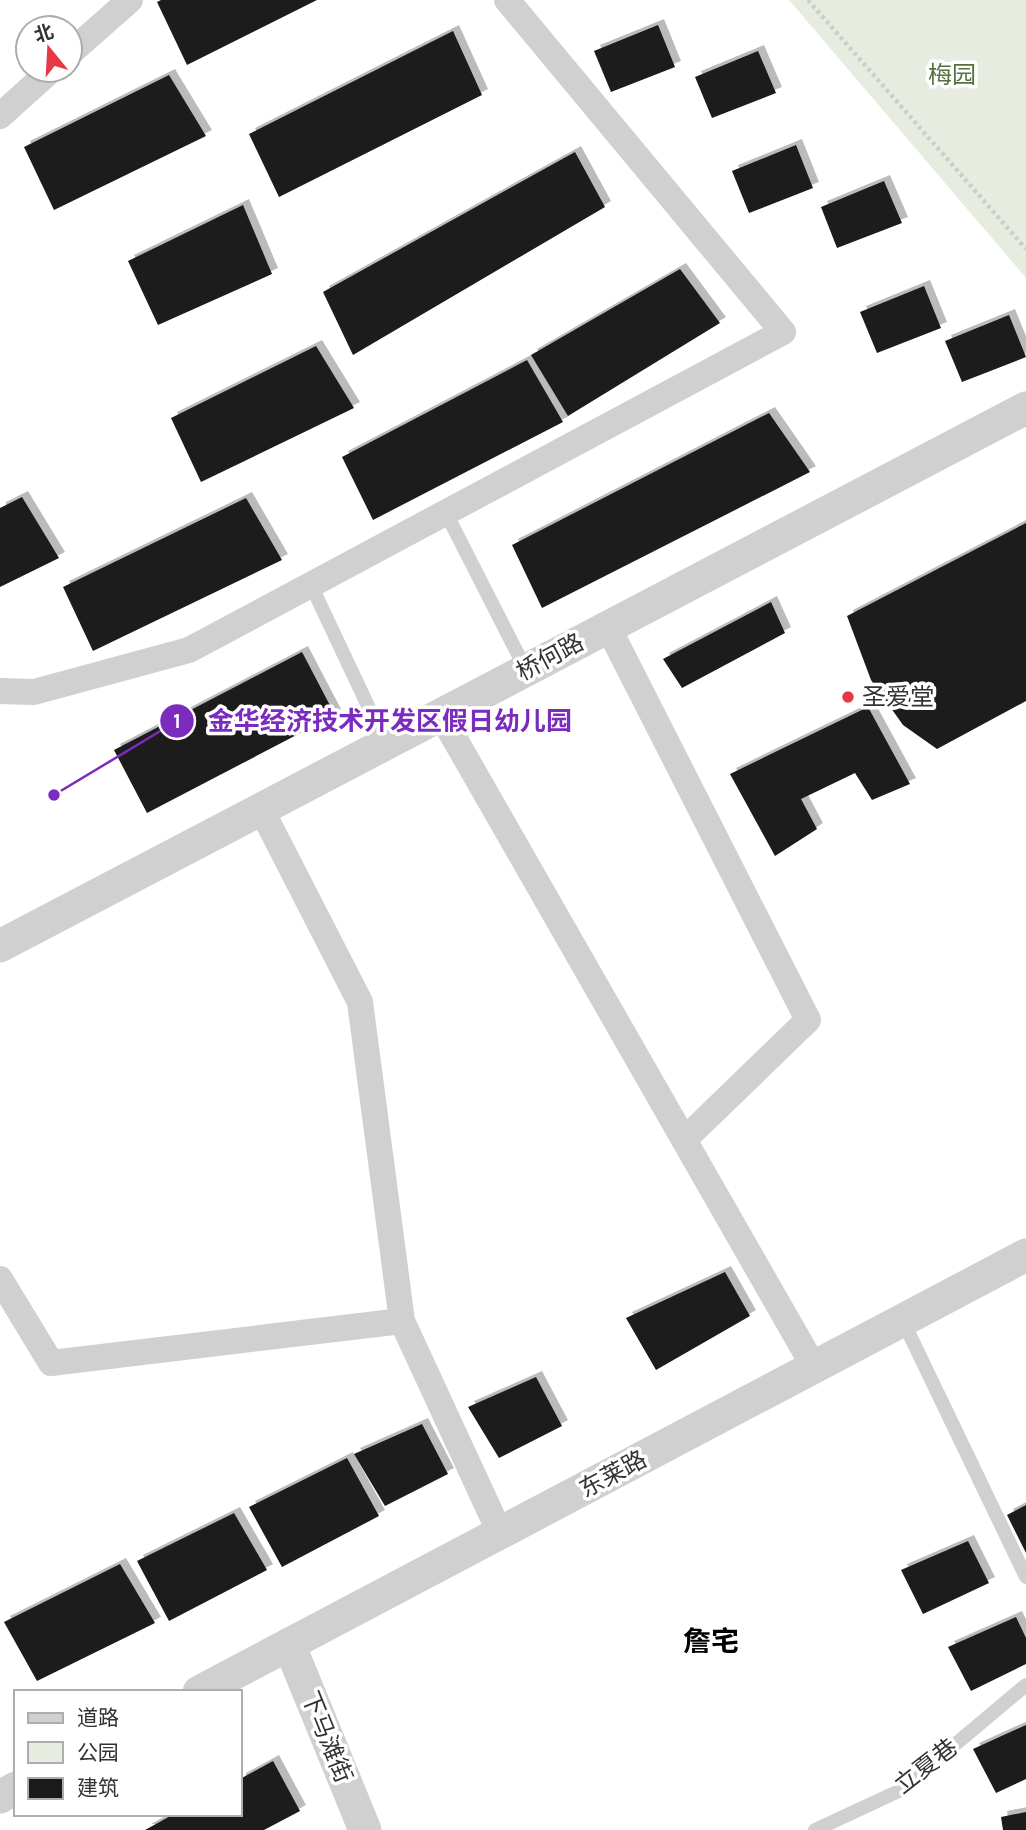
<svg xmlns="http://www.w3.org/2000/svg" width="1026" height="1830" font-family="Karla,'Noto Sans SC',sans-serif">
	<style>
		.green { fill: #e6ecdf }
		.building { fill: #1a1a1a; filter: url(#shadow) }
		.lines { fill: none; stroke-linecap: round; stroke-linejoin: round }
		.path { stroke: #cdcdcd; stroke-width: 4.5; stroke-dasharray: 3.5 3.5; stroke-linecap: butt }
		.service { stroke: #d0d0d0; stroke-width: 14 }
		.minor { stroke: #d0d0d0; stroke-width: 26 }
		.tertiary { stroke: #d0d0d0; stroke-width: 33 }
		.poi-dot { fill: #e63946; stroke: #fff; stroke-width: 2.5 }
		.labels { text-anchor: middle; dominant-baseline: central; stroke-width: 7; stroke-linejoin: round; paint-order: stroke }
		.park-label { font-size: 24px; fill: #56703f; stroke: #fff }
		.street-label { font-size: 24px; fill: #333; stroke: #fff }
		.poi-label { font-size: 24px; fill: #333; stroke: #fff; text-anchor: start }
		.quarter-label { font-size: 28px; font-weight: bold; fill: #000; stroke: #fff }
		.leader { fill: none; stroke: #7b2cbf; stroke-width: 2.5 }
		.callout-dot { fill: #7b2cbf; stroke: #fff; stroke-width: 2.5 }
		.mark-label { font-size: 21px; text-anchor: middle; font-weight: bold; fill: #fff }
		.callout-label { font-size: 26px; text-anchor: middle; font-weight: bold; fill: #7b2cbf; stroke: #fff; stroke-width: 7; stroke-linejoin: round; paint-order: stroke }
	</style>
	<defs>
		<filter id="shadow"><feDropShadow dx="6" dy="-6" stdDeviation="0" flood-color="#0004"/></filter>
	</defs>
	<rect width="100%" height="100%" fill="#fff"/>
	<path class="green" d="M 789,0 L 1026,0 L 1026,278 Z"/>
	<path class="building" d="M 161,0 L 317,0 L 187,65 L 157,2 Z
		M 658,25 L 675,67 L 611,92 L 594,51 Z
		M 453,31 L 482,95 L 279,197 L 249,134 Z
		M 758,51 L 776,93 L 712,118 L 695,77 Z
		M 169,75 L 206,136 L 54,210 L 24,147 Z
		M 796,145 L 813,188 L 749,213 L 732,171 Z
		M 575,152 L 605,207 L 353,355 L 323,292 Z
		M 884,181 L 902,223 L 837,248 L 821,207 Z
		M 243,205 L 272,274 L 158,325 L 128,261 Z
		M 680,269 L 720,323 L 568,416 L 531,355 Z
		M 924,286 L 941,328 L 877,353 L 860,312 Z
		M 1009,315 L 1026,357 L 962,382 L 945,341 Z
		M 316,346 L 354,408 L 201,482 L 171,418 Z
		M 527,360 L 563,422 L 373,520 L 342,457 Z
		M 769,413 L 810,472 L 542,608 L 512,545 Z
		M 22,497 L 59,558 L 0,587 L 0,508 Z
		M 246,498 L 282,560 L 93,651 L 63,587 Z
		M 1026,523 L 1026,701 L 937,749 L 903,725 L 871,680 L 847,616 Z
		M 771,602 L 785,633 L 682,688 L 663,659 Z
		M 302,652 L 335,715 L 147,813 L 114,750 Z
		M 868,707 L 910,784 L 872,800 L 855,773 L 801,799 L 817,829 L 775,856 L 730,774 Z
		M 725,1272 L 750,1316 L 656,1370 L 626,1318 Z
		M 536,1377 L 562,1426 L 499,1458 L 468,1407 Z
		M 422,1424 L 448,1474 L 385,1506 L 354,1454 Z
		M 347,1458 L 379,1516 L 282,1567 L 249,1507 Z
		M 1026,1505 L 1026,1553 L 1007,1515 Z
		M 234,1513 L 267,1570 L 169,1621 L 137,1561 Z
		M 968,1541 L 989,1583 L 923,1614 L 901,1570 Z
		M 120,1564 L 155,1623 L 37,1681 L 4,1622 Z
		M 1016,1617 L 1026,1638 L 1026,1664 L 971,1691 L 948,1647 Z
		M 1026,1725 L 1026,1779 L 996,1793 L 973,1749 Z
		M 273,1761 L 300,1811 L 264,1830 L 145,1830 L 174,1814 L 240,1814 L 240,1779 Z
		M 1026,1812 L 1026,1830 L 1003,1830 L 1001,1817 Z"/>
	<g class="lines">
		<path class="path" d="M 808,0 L 1026,249"/>
		<path class="service" d="M 446,513 L 526,670
			M 311,585 L 386,744
			M 903,1321 L 1026,1577
			M 815,1830 L 901,1790 L 1026,1685"/>
		<path class="minor" d="M 70,53 L 130,0
			M 0,116 L 51,70
			M 608,627 L 808,1020 L 684,1140
			M 0,691 L 34,692 L 189,650 L 783,332 L 507,0
			M 441,715 L 814,1367
			M 261,809 L 360,1002 L 402,1321 L 500,1533
			M 0,1279 L 51,1363 L 402,1321"/>
		<path class="tertiary" d="M 0,946 L 1026,408
			M 289,1644 L 365,1830
			M 199,1692 L 1026,1255
			M 0,1797 L 16,1788"/>
	</g>
	<circle class="poi-dot" cx="848" cy="697" r="7"/>
	<g class="labels">
		<g class="park-label">
			<text x="952" y="75">梅园</text>
		</g>
		<g class="street-label">
			<text transform="translate(550 657) rotate(-28)">桥何路</text>
			<text transform="translate(613 1474) rotate(-28)">东莱路</text>
			<text transform="translate(327 1737) rotate(68)">下马滩街</text>
			<text transform="translate(926 1766) rotate(-38)">立夏巷</text>
		</g>
		<g class="poi-label">
			<text x="862" y="697">圣爱堂</text>
		</g>
		<g class="quarter-label">
			<text x="711" y="1641">詹宅</text>
		</g>
	</g>
	<path class="leader" d="M54 795L177 721"/>
	<g class="callout-dot">
		<circle cx="54" cy="795" r="7"/>
		<circle cx="177" cy="721" r="18"/>
	</g>
	<g class="mark-label">
		<text x="177" y="728">1</text>
	</g>
	<g class="callout-label">
		<text x="390" y="730">金华经济技术开发区假日幼儿园</text>
	</g>
	<rect x="14" y="1690" width="228" height="126" fill="#ffffff" stroke="#adadad" stroke-width="2"/>
	<rect x="28" y="1713" width="35" height="10" fill="#d0d0d0" stroke="#adadad" stroke-width="2"/>
	<text x="77" y="1725" font-size="21" fill="#333333">道路</text>
	<rect x="28" y="1742" width="35" height="21" fill="#e6ecdf" stroke="#adadad" stroke-width="2"/>
	<text x="77" y="1760" font-size="21" fill="#333333">公园</text>
	<rect x="28" y="1778" width="35" height="21" fill="#1a1a1a" stroke="#adadad" stroke-width="2"/>
	<text x="77" y="1795" font-size="21" fill="#333333">建筑</text>
	<g transform="translate(49 49) rotate(342)"><circle r="33" fill="#ffffff" stroke="#adadad" stroke-width="2"/>
	<path d="M0-5L12 26L0 18L-12 26Z" fill="#e63946"/>
	<text y="-10" font-size="19" font-weight="bold" text-anchor="middle" fill="#333333">北</text>
	</g>
</svg>
